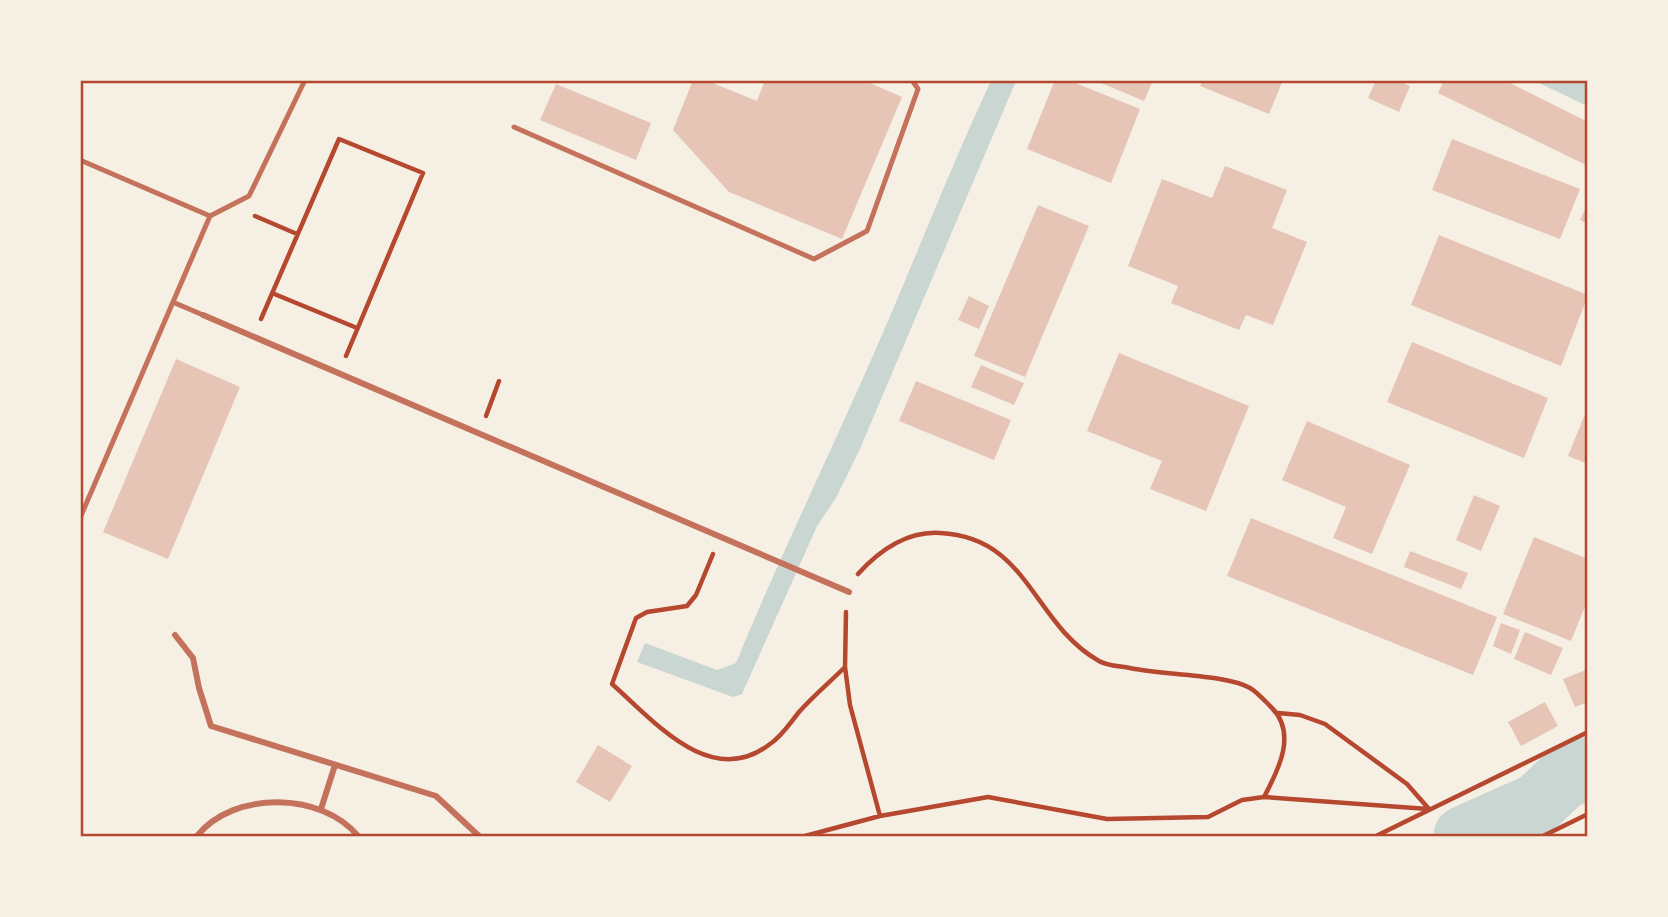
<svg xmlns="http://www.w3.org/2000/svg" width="1668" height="917" font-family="Lato,sans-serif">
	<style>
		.water { fill: #c9d6d2 }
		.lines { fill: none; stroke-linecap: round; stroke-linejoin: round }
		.river { stroke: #c9d6d2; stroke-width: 61 }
		.building { fill: #e6c5b7 }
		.path { stroke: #b5482f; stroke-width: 4.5 }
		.service { stroke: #c5725c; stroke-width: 5 }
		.pedestrian { stroke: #c5725c; stroke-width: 6 }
		.neatline { fill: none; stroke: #b5482f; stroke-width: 2.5 }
	</style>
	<rect width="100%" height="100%" fill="#f6efe4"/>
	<path class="water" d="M 991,81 L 1016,81 L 859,451 L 836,498 L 817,526 L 742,694 L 733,697 L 637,662 L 645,643 L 717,670 L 736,663 C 774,570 818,479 859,387 C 905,286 944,181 991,81 Z
		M 1535,81 L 1587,81 L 1587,106 Z"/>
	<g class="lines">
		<path class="river" d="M 1464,836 L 1538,803 L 1562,780 L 1588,768"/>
	</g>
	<path class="building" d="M 693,80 L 705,80 L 757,101 L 765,80 L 863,80 L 902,97 L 842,239 L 729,192 L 673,130 Z
		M 1055,80 L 1068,80 L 1140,109 L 1111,183 L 1027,149 Z
		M 1094,80 L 1153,80 L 1144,101 Z
		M 1203,80 L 1283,80 L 1269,114 L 1200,86 Z
		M 1376,80 L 1397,80 L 1410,86 L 1399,112 L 1368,98 Z
		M 1444,80 L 1504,80 L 1588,122 L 1588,166 L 1438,93 Z
		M 556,84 L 651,123 L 636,160 L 540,120 Z
		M 1452,139 L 1580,189 L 1560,239 L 1432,190 Z
		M 1225,166 L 1287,190 L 1272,228 L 1307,242 L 1273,325 L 1246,315 L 1239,330 L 1171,303 L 1178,286 L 1128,266 L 1162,179 L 1212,198 Z
		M 1588,203 L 1588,224 L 1580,220 Z
		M 1038,205 L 1089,226 L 1025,377 L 974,356 Z
		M 1439,235 L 1588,295 L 1561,366 L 1411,305 Z
		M 969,296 L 989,306 L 979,329 L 958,320 Z
		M 1412,342 L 1548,398 L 1524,458 L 1387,402 Z
		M 1119,353 L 1249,406 L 1206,511 L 1150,489 L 1162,461 L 1087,431 Z
		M 176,359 L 240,387 L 168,559 L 103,532 Z
		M 981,365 L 1024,383 L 1014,405 L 971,387 Z
		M 916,381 L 1011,420 L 994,460 L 899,421 Z
		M 1587,409 L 1588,409 L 1588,464 L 1568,456 Z
		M 1307,421 L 1410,465 L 1372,554 L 1333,538 L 1346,507 L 1282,480 Z
		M 1474,495 L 1500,506 L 1481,551 L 1456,540 Z
		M 1251,518 L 1497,617 L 1473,675 L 1227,576 Z
		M 1534,537 L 1588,559 L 1588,599 L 1571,641 L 1503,614 Z
		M 1410,551 L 1468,573 L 1461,589 L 1404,567 Z
		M 1501,623 L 1520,630 L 1511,654 L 1493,646 Z
		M 1525,632 L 1563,648 L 1551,675 L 1514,659 Z
		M 1588,669 L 1588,702 L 1575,707 L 1563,679 Z
		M 1545,702 L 1558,726 L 1521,746 L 1508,722 Z
		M 598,745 L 632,766 L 610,802 L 576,782 Z"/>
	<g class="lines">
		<path class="path" d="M 255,216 L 297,234
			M 272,293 L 357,328
			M 261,319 L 339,139 L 423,173 L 346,356
			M 486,416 L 499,381
			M 713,554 L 696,595 L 687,606 L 647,612 L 636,618 L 612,684 C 654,721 711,790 770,744 C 782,736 790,723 799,712 C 813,696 830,682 845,667
			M 846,612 L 845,667 L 850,705 L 880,816
			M 1278,713 L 1300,715 L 1325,724 L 1407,784 L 1429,809
			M 1264,797 L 1428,809
			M 805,836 L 880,816 L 988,797 L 1107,819 L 1208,817 L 1242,800 L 1264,797 C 1279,769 1298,732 1270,706 C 1264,700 1257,692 1250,688 C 1225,674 1161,675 1130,668 C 1120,666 1107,666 1099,661 C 1032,623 1029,537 940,533 C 907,531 879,551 858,574
			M 1376,836 L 1588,732
			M 1543,836 L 1588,814"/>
		<path class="service" d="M 514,127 L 814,259 L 867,231 L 918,89 L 912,80
			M 80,160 L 210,216 L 80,518
			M 210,216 L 249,196 L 305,80
			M 175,303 L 203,315"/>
		<path class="pedestrian" d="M 203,315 L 849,592
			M 175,635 L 193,658 L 199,688 L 211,726 L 436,796 L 479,836
			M 321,809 L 335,765
			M 197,836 C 234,790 322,792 358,836"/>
	</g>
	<rect width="1668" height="917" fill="none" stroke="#f6efe4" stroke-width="164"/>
	<rect x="82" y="82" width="1504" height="753" class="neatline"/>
</svg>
